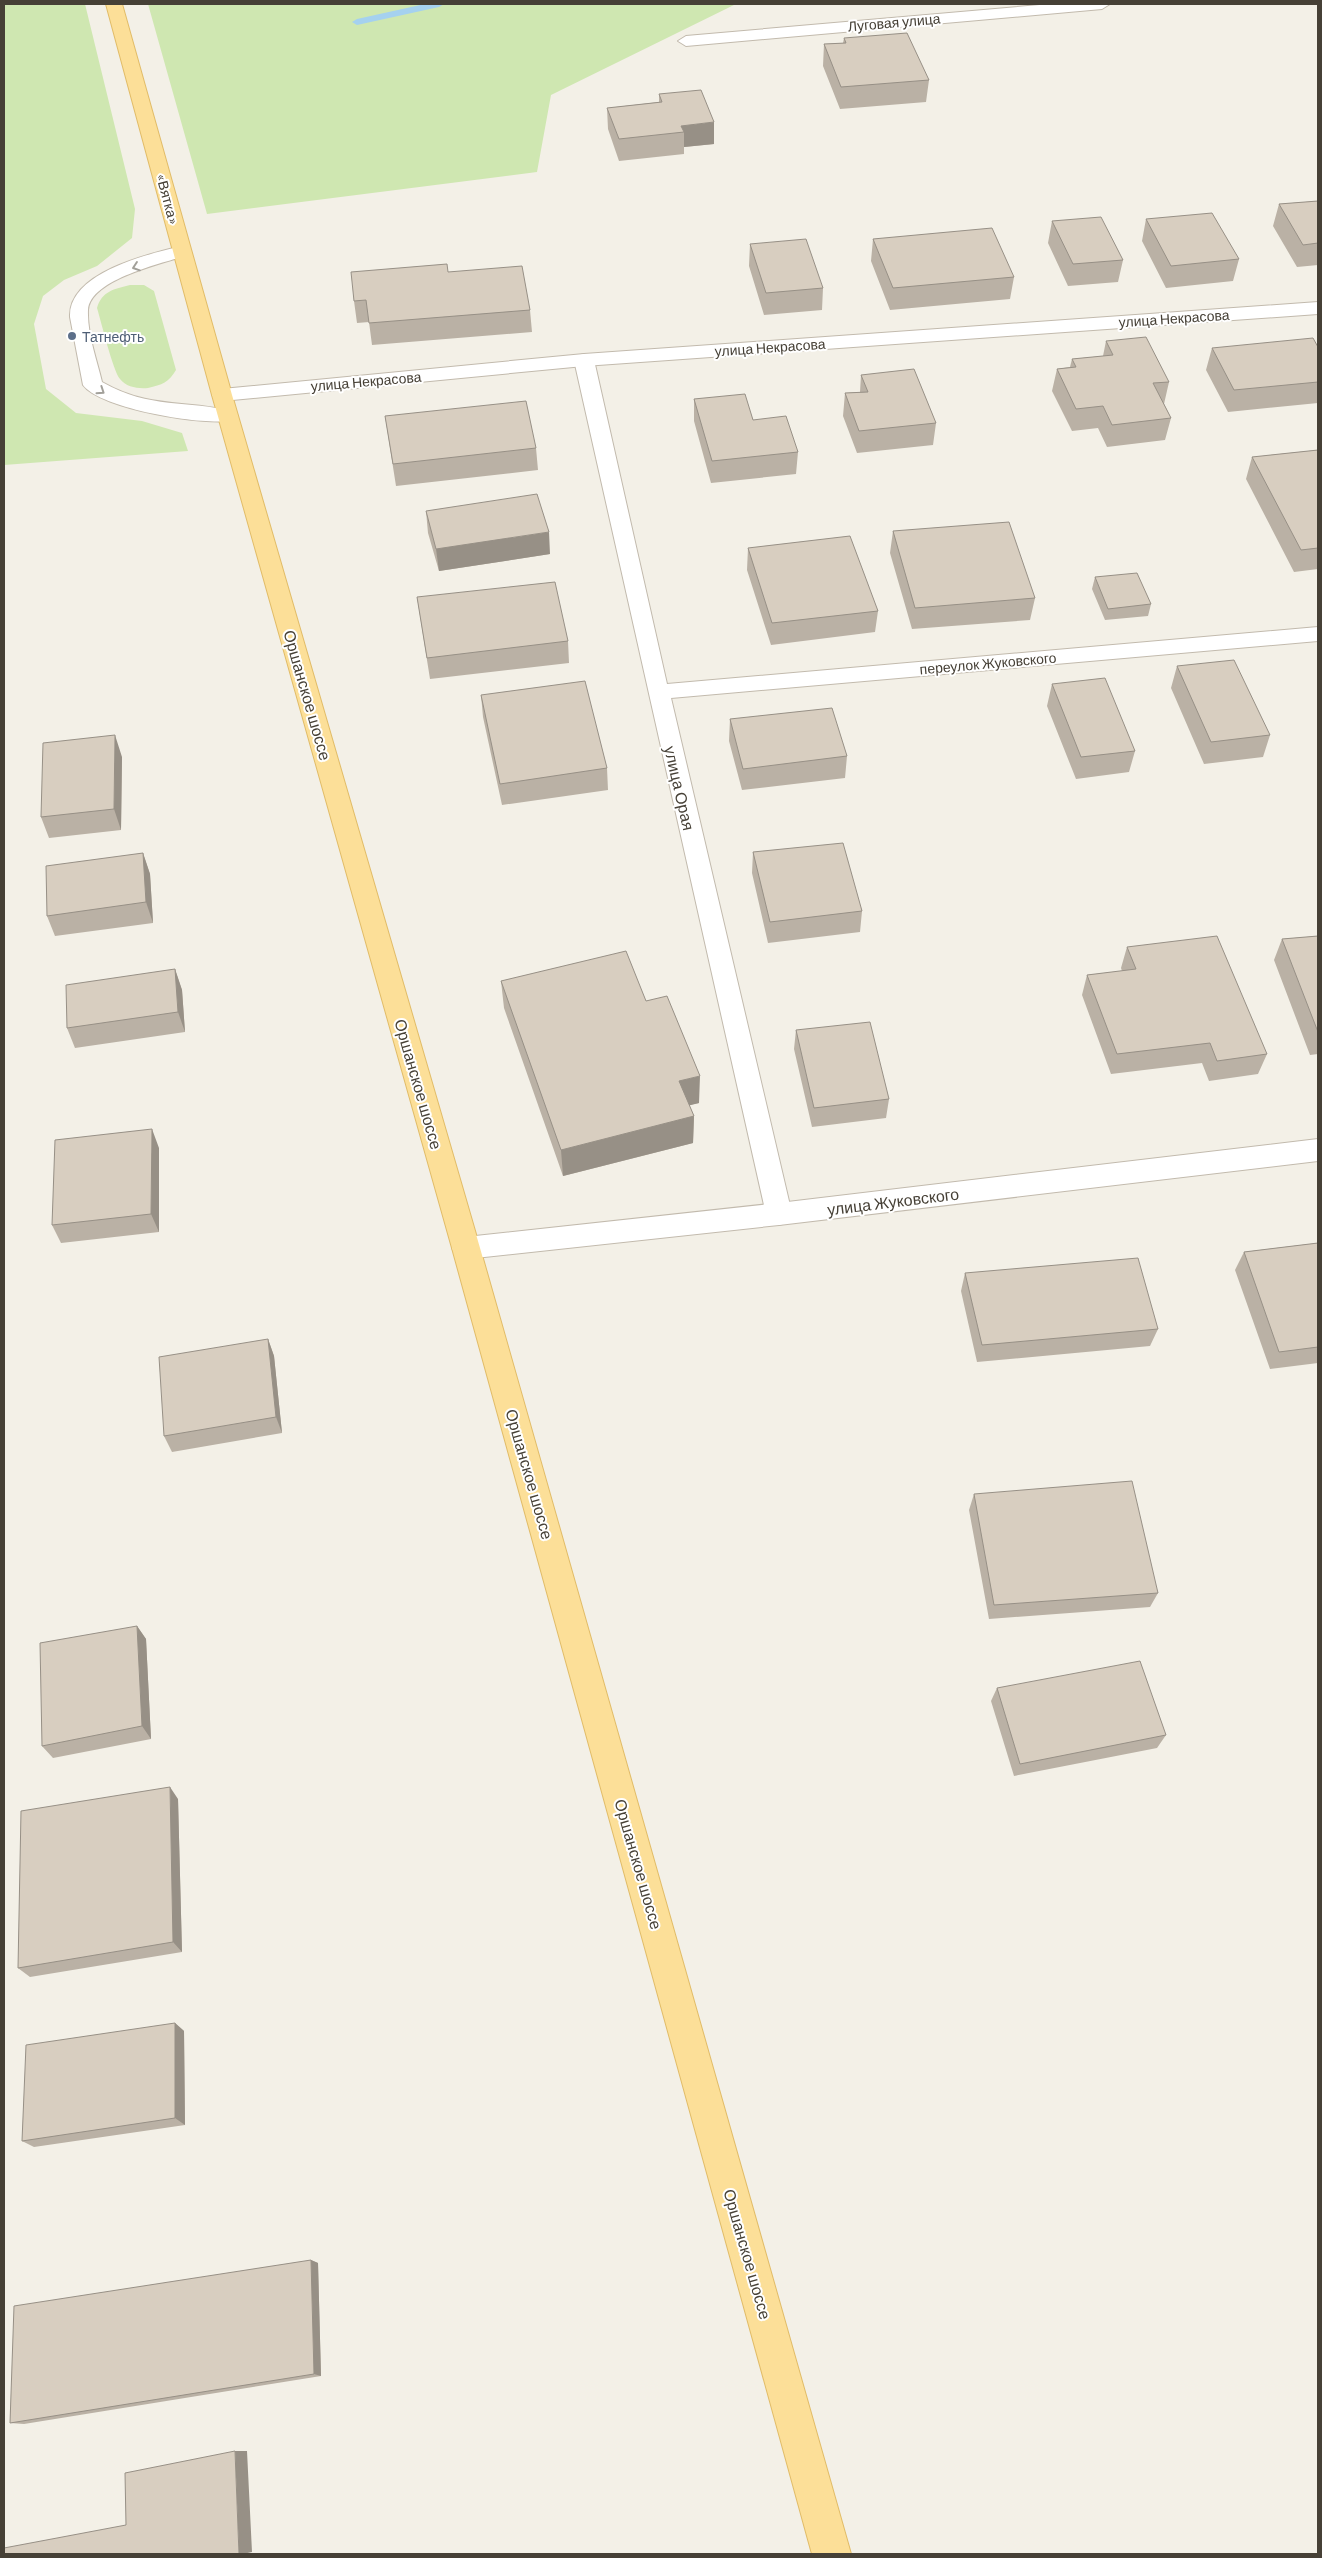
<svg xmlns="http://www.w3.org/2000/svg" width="1322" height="2558" font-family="Barlow,sans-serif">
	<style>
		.green { fill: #cfe7b1 }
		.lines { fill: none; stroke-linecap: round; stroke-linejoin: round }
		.stream { fill: #a5d1ef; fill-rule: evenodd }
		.lane-casing { stroke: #c2baad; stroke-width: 2 }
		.street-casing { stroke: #c2baad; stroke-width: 2 }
		.primary-casing { stroke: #e1bc68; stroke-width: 2 }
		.lane { fill: #fff; fill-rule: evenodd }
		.street { fill: #fff; fill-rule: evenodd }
		.primary { fill: #fcdf98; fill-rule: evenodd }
		.wall { fill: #bab1a5 }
		.shaded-wall { fill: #979086 }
		.building { fill: #d8cec0; stroke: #979086 }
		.oneway { stroke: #a2a09a }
		.service-dot { fill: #5c6f8a; stroke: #fff; stroke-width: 2 }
		.labels { text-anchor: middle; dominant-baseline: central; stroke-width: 4; stroke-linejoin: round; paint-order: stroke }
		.far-street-label { font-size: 14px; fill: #464036; stroke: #fff }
		.far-service-label { font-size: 14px; fill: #4e5e75; stroke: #fff; text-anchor: start }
		.street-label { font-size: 16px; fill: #464036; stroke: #fff }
	</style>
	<rect width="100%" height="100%" fill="#f3f0e7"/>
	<path class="green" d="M 4,4 L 85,4 L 135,209 L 132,238 L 97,266 L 64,280 L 43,296 L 34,324 L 46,389 L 76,413 L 142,421 L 182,433 L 188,451 L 4,465 Z
		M 148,4 L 736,4 L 551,95 L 537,172 L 207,214 Z
		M 130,285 L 144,285 L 154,291 L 176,370 C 169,382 162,385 148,388 C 138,389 126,387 120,379 C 113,371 101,321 97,308 C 102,291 114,289 130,285 Z"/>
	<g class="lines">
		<path class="stream" d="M 425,4 L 444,4 L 439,7 L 357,25 L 352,22 L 357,19 Z"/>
		<defs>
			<path id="lane" d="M 182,246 L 188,247 L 191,251 L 188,255 C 164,263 90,279 88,310 C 87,334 97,360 102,382 C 151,410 186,399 235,412 L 238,416 L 235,420 C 208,427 100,409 83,385 L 70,317 C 68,273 148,254 182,246 Z
				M 584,354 L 591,356 L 594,360 L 667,684 L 1318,627 L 1318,641 L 671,698 L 792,1214 L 789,1222 L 779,1225 L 769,1222 L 766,1214 L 574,360 L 577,356 Z"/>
			<path id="street" d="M 1051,4 L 1110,4 L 1102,9 L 686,46 L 678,41 L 686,36 Z
				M 1318,302 L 1318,314 L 584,366 L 222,401 L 215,399 L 212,395 L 215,391 L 222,389 L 584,354 Z
				M 1318,1139 L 1318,1161 L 779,1225 L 466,1259 L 456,1256 L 452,1248 L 456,1240 L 466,1237 L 779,1203 Z"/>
			<path id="primary" d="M 106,4 L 122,4 L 232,395 L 480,1248 L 851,2554 L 812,2554 L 452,1248 L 212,395 Z"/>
		</defs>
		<use href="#lane" class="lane-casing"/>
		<use href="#street" class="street-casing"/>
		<use href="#primary" class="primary-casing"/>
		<use href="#lane" class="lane"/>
		<use href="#street" class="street"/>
		<use href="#primary" class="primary"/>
	</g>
	<path class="wall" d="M 844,38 L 929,80 L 926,102 L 840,109 L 823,66 L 824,44 L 843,43 Z
		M 659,94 L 714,144 L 684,147 L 684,154 L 619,161 L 608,129 L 607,108 L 659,102 Z
		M 1318,201 L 1318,265 L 1297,267 L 1273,226 L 1279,204 Z
		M 1146,219 L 1239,259 L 1233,281 L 1166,288 L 1142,241 Z
		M 1052,221 L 1123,260 L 1118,282 L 1068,286 L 1048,243 Z
		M 873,239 L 1014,277 L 1010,299 L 890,310 L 871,261 Z
		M 750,244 L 823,288 L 822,310 L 764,315 L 749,266 Z
		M 448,272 L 530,310 L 532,332 L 372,345 L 369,322 L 357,323 L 354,301 Z
		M 1106,341 L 1169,382 L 1164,404 L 1171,418 L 1165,440 L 1107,447 L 1098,428 L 1072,431 L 1052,391 L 1057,369 L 1070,367 L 1072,359 L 1103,356 Z
		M 1318,347 L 1318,403 L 1228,412 L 1206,370 L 1212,348 Z
		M 861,375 L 936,423 L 933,445 L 857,453 L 843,416 L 845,393 L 860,392 Z
		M 694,399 L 753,420 L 798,452 L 796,474 L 711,483 L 694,421 Z
		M 385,416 L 536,448 L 538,470 L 396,486 Z
		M 1318,450 L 1318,569 L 1294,572 L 1246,479 L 1252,457 Z
		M 426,511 L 550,554 L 439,571 L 428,533 Z
		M 893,531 L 1035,598 L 1030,620 L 912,629 L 890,553 Z
		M 748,548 L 878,611 L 875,632 L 771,645 L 747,570 Z
		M 1095,577 L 1151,604 L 1148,616 L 1105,620 L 1092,589 Z
		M 417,597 L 568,641 L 569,663 L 430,679 Z
		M 1177,666 L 1270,735 L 1263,757 L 1204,764 L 1171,688 Z
		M 1052,684 L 1135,751 L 1129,772 L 1076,779 L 1047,706 Z
		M 481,695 L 607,768 L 608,790 L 502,805 L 483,717 Z
		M 730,719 L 847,756 L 845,778 L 742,790 L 729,741 Z
		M 122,757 L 121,830 L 49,838 L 41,817 Z
		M 753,852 L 862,911 L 860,932 L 768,943 L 752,873 Z
		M 143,853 L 150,874 L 153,923 L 55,936 L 47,916 Z
		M 1318,936 L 1318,1054 L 1310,1055 L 1274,960 L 1282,939 Z
		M 1127,947 L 1267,1054 L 1258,1074 L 1209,1081 L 1202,1063 L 1111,1074 L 1082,995 L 1087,975 L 1122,971 L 1121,968 Z
		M 175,969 L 182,990 L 185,1032 L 75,1048 L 67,1028 Z
		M 501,981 L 646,1001 L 699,1103 L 689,1105 L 694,1116 L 693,1143 L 563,1176 L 504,1008 Z
		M 796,1030 L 889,1099 L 886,1118 L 812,1127 L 794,1049 Z
		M 159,1148 L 159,1232 L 61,1243 L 52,1225 Z
		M 1318,1243 L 1318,1363 L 1270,1369 L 1235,1270 L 1244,1252 Z
		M 965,1273 L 1158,1329 L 1150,1346 L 977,1362 L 961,1291 Z
		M 268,1339 L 274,1356 L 282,1433 L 172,1452 L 164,1436 Z
		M 974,1494 L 1158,1593 L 1150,1607 L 989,1619 L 969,1510 Z
		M 137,1626 L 146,1639 L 151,1739 L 53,1758 L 42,1746 Z
		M 997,1688 L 1166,1735 L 1157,1748 L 1014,1776 L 991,1701 Z
		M 178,1799 L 182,1952 L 30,1977 L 18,1968 Z
		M 175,2023 L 184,2031 L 185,2125 L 34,2147 L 22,2141 Z
		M 311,2260 L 318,2263 L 321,2376 L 24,2424 L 10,2423 Z"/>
	<path class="shaded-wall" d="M 714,122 L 714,144 L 684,147 L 684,132 L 681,126 Z
		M 549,532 L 550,554 L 439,571 L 436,549 Z
		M 115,735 L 122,757 L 121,830 L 114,809 Z
		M 143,853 L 150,874 L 153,923 L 146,902 Z
		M 175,969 L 182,990 L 185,1032 L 178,1012 Z
		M 700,1076 L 699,1103 L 679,1108 L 679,1081 Z
		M 694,1116 L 693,1143 L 563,1176 L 561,1150 Z
		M 152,1129 L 159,1148 L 159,1232 L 151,1214 Z
		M 268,1339 L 274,1356 L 282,1433 L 276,1417 Z
		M 137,1626 L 146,1639 L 151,1739 L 142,1726 Z
		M 170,1787 L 178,1799 L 182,1952 L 173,1942 Z
		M 175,2023 L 184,2031 L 185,2125 L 175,2118 Z
		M 311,2260 L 318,2263 L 321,2376 L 314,2374 Z
		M 235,2451 L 247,2451 L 252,2552 L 243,2554 L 239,2554 Z"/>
	<path class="building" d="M 907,33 L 929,80 L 841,87 L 824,44 L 846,43 L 844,38 Z
		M 701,90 L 714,122 L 681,126 L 684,132 L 619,139 L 607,108 L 662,102 L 659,94 Z
		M 1318,201 L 1318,243 L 1303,245 L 1279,204 Z
		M 1212,213 L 1239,259 L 1171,266 L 1146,219 Z
		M 1101,217 L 1123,260 L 1073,264 L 1052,221 Z
		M 992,228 L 1014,277 L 893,288 L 873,239 Z
		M 806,239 L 823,288 L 766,293 L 750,244 Z
		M 447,264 L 448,272 L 522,266 L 530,310 L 369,323 L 366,300 L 354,301 L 351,272 Z
		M 1146,337 L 1169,382 L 1153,383 L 1171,418 L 1112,425 L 1103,406 L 1076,409 L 1057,369 L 1076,367 L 1072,359 L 1113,355 L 1106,341 Z
		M 1313,338 L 1318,347 L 1318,382 L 1234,390 L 1212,348 Z
		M 914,369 L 936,423 L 859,431 L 845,393 L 868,392 L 861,375 Z
		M 745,394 L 753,420 L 786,416 L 798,452 L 712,461 L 694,399 Z
		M 526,401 L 536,448 L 393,464 L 385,416 Z
		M 1318,450 L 1318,548 L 1301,550 L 1252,457 Z
		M 537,494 L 549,532 L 436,549 L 426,511 Z
		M 1009,522 L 1035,598 L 915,608 L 893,531 Z
		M 850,536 L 878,611 L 772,623 L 748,548 Z
		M 1137,573 L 1151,604 L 1108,609 L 1095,577 Z
		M 555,582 L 568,641 L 427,658 L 417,597 Z
		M 1234,660 L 1270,735 L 1211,742 L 1177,666 Z
		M 1105,678 L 1135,751 L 1081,757 L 1052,684 Z
		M 585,681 L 607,768 L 500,784 L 481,695 Z
		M 832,708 L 847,756 L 743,769 L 730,719 Z
		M 115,735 L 114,809 L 41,817 L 43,743 Z
		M 843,843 L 862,911 L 770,922 L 753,852 Z
		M 143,853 L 146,902 L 47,916 L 46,866 Z
		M 1217,936 L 1267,1054 L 1217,1061 L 1210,1043 L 1117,1054 L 1087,975 L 1136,969 L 1127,947 Z
		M 1318,936 L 1318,1032 L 1282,939 Z
		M 626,951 L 646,1001 L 667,996 L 700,1076 L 679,1081 L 694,1116 L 561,1150 L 501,981 Z
		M 175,969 L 178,1012 L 67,1028 L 66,985 Z
		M 870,1022 L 889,1099 L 814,1108 L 796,1030 Z
		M 152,1129 L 151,1214 L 52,1225 L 55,1140 Z
		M 1318,1243 L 1318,1347 L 1279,1352 L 1244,1252 Z
		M 1138,1258 L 1158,1329 L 982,1345 L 965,1273 Z
		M 268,1339 L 276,1417 L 164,1436 L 159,1357 Z
		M 1132,1481 L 1158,1593 L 994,1605 L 974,1494 Z
		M 137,1626 L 142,1726 L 42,1746 L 40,1643 Z
		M 1140,1661 L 1166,1735 L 1020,1764 L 997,1688 Z
		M 170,1787 L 173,1942 L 18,1968 L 21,1811 Z
		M 175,2023 L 175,2118 L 22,2141 L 26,2045 Z
		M 311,2260 L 314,2374 L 10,2423 L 14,2306 Z
		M 235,2451 L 239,2554 L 4,2554 L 4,2548 L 126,2525 L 125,2473 Z"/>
	<defs><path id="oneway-chevron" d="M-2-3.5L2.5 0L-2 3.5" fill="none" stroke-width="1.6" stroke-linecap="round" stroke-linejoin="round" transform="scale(1.25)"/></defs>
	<g class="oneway">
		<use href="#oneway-chevron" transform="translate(136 267) rotate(161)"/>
		<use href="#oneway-chevron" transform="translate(101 391) rotate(34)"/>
	</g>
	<circle class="service-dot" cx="72" cy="336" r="5"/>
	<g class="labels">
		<g class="far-street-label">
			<text transform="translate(894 22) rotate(-5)">Луговая улица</text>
			<text transform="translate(168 199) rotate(75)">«Вятка»</text>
			<text transform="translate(1174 318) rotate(-4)">улица Некрасова</text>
			<text transform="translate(770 347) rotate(-4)">улица Некрасова</text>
			<text transform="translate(366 381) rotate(-5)">улица Некрасова</text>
			<text transform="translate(988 663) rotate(-5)">переулок Жуковского</text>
		</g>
		<g class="far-service-label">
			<text x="82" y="336">Татнефть</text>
		</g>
		<g class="street-label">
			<text transform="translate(308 695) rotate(74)">Оршанское шоссе</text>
			<text transform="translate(680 788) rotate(77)">улица Орая</text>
			<text transform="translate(419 1084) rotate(74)">Оршанское шоссе</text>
			<text transform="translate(893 1201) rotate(-7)">улица Жуковского</text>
			<text transform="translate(530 1474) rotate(74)">Оршанское шоссе</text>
			<text transform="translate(639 1864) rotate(74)">Оршанское шоссе</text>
			<text transform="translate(748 2254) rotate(74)">Оршанское шоссе</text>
		</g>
	</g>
	<rect width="1322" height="2558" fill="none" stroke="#464036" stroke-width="10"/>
</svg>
